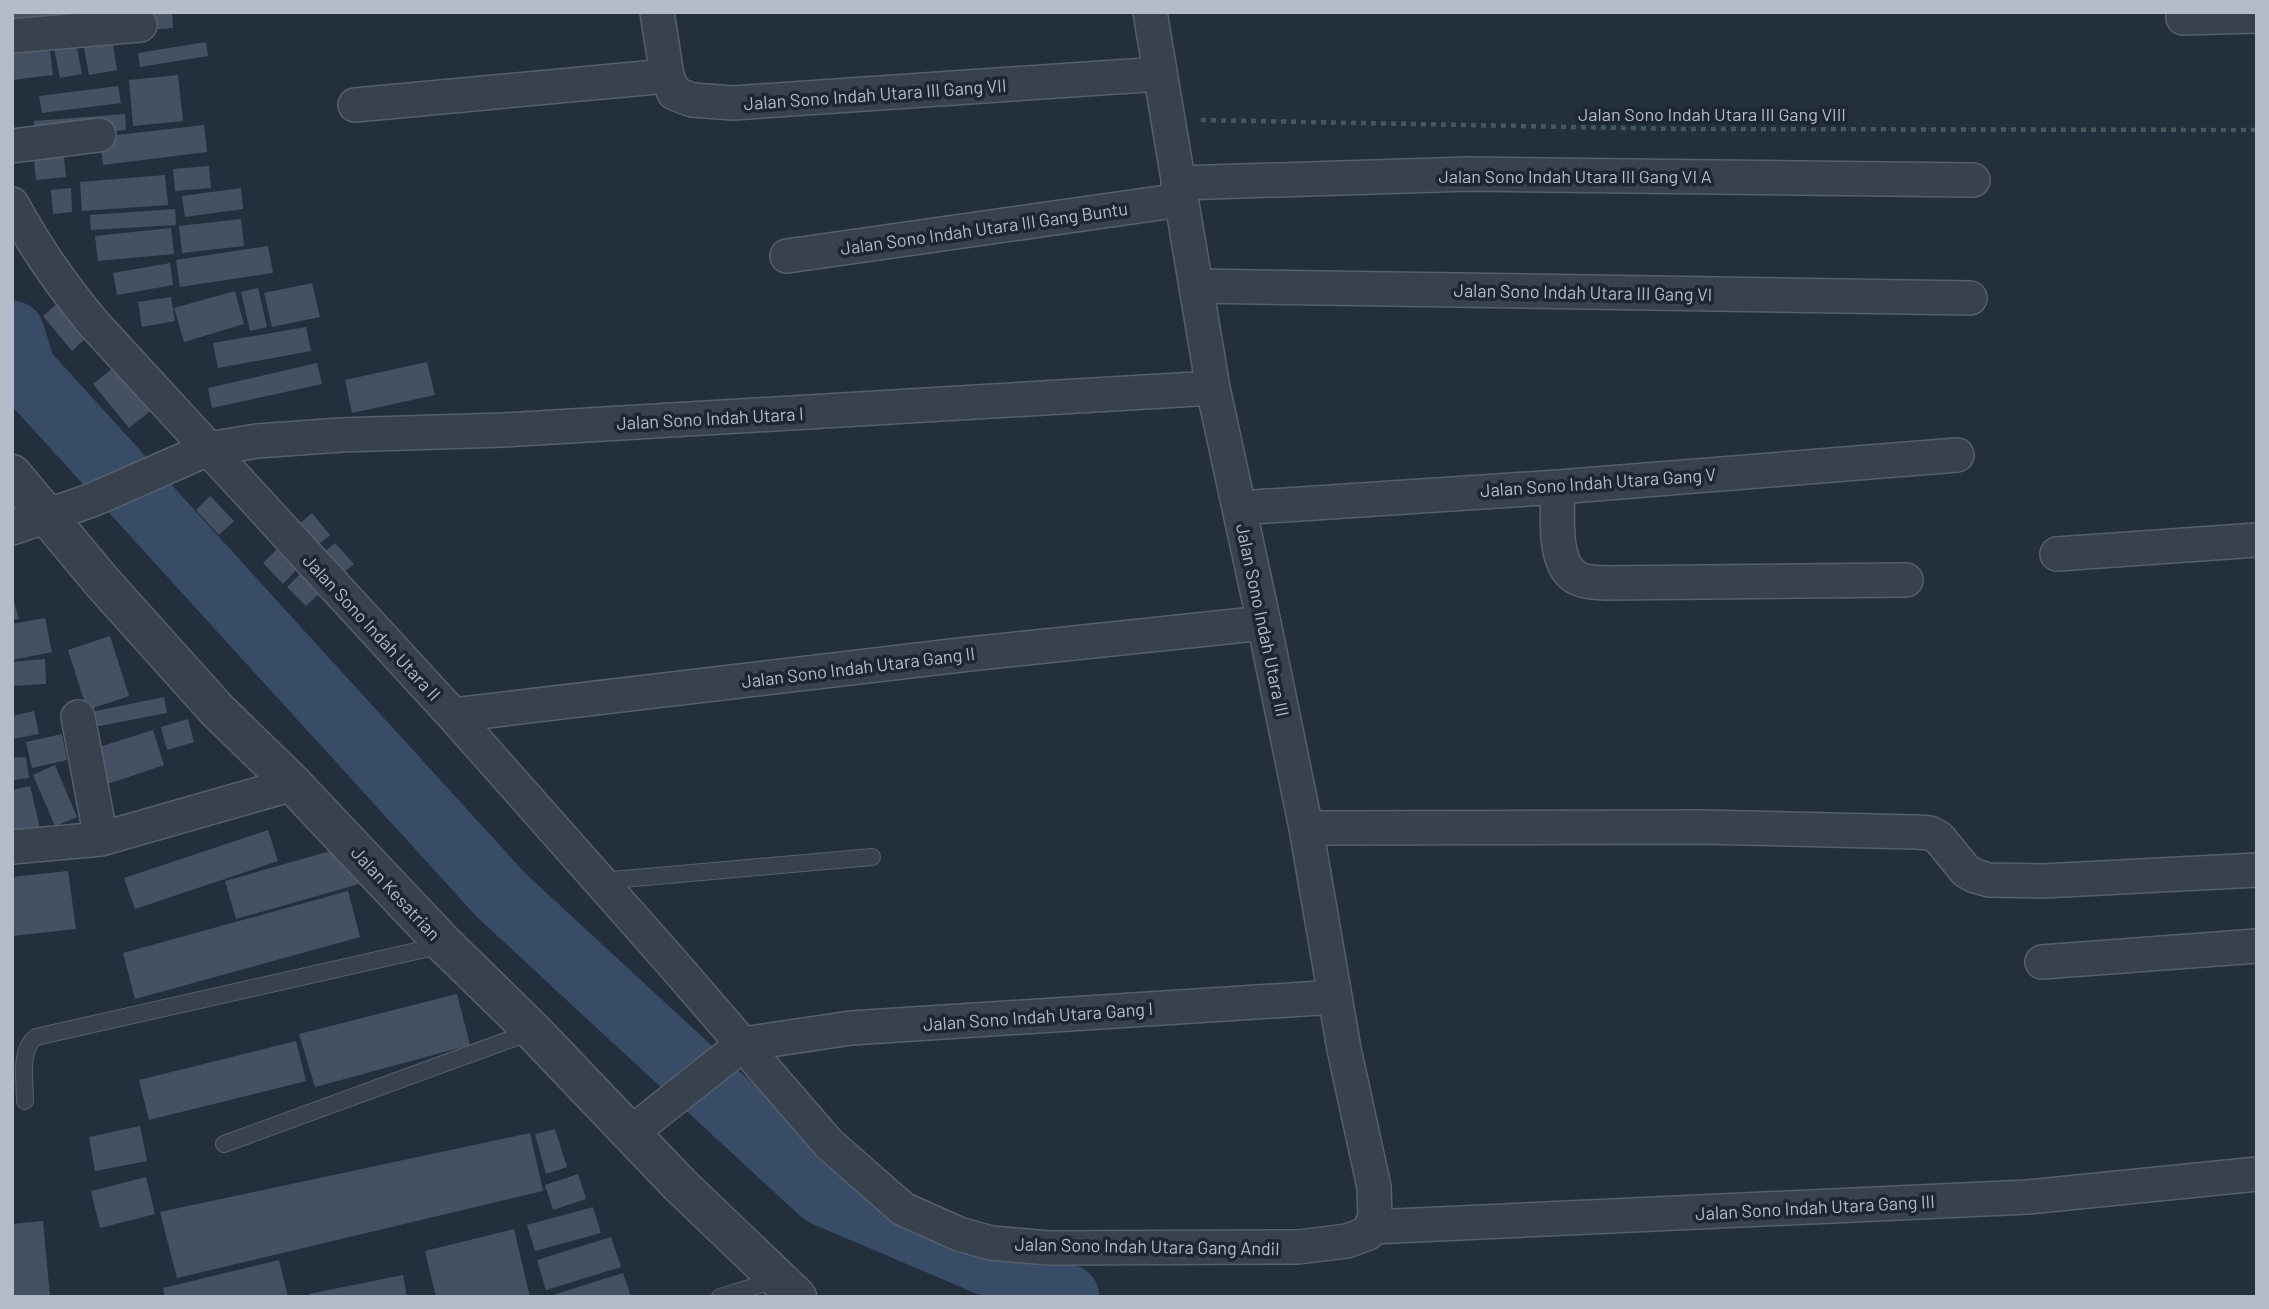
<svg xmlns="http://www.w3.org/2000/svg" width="2269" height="1309" font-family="Barlow,sans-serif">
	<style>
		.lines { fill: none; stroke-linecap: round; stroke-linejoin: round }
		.river { stroke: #394c67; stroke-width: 65 }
		.building { fill: #455162 }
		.service-casing { stroke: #565f6c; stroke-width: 18 }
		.minor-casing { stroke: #565f6c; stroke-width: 36 }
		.tertiary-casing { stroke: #565f6c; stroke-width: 41 }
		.path { stroke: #44595c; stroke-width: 4.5; stroke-dasharray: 5 5; stroke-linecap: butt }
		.service { stroke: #38414e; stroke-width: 16 }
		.minor { stroke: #38414e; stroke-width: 33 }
		.tertiary { stroke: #38414e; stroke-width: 38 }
		.labels { text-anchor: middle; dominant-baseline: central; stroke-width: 7; stroke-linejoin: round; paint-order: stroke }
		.street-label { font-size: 18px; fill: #b4bcc9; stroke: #1d2633 }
	</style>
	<rect width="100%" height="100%" fill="#242f3e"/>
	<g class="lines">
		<path class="river" d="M 12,333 L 24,371 L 501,895 L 823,1193 L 1067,1297"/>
	</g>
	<path class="building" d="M 13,12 L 78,12 L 79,28 L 15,34 Z
		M 144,12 L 172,12 L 173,28 L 145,30 Z
		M 111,33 L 117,70 L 89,75 L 82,38 Z
		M 74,34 L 82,74 L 60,78 L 52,38 Z
		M 48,35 L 53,75 L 12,80 L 12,39 Z
		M 206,42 L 208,56 L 140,67 L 138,53 Z
		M 178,75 L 183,121 L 133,126 L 129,80 Z
		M 118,86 L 121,103 L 42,113 L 39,96 Z
		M 125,114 L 126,130 L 35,137 L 34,121 Z
		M 204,125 L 207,152 L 103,165 L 100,137 Z
		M 63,147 L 66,177 L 36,180 L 33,150 Z
		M 209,166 L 211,188 L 175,191 L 173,169 Z
		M 165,175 L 168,205 L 82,211 L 80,182 Z
		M 71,188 L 72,212 L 53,214 L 51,190 Z
		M 241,188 L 243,209 L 185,217 L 182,196 Z
		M 175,209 L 176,225 L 91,230 L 90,215 Z
		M 241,219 L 244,246 L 182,253 L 179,226 Z
		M 171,228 L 174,254 L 98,261 L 95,236 Z
		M 268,246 L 273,273 L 180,287 L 176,260 Z
		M 170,263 L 173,285 L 117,295 L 113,273 Z
		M 312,283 L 320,317 L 272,327 L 264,293 Z
		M 258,288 L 267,327 L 250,331 L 241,292 Z
		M 235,291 L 244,324 L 184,342 L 174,308 Z
		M 171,297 L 175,321 L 142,327 L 138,302 Z
		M 58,303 L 87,337 L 72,351 L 43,316 Z
		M 306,327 L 311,351 L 218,368 L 213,343 Z
		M 427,362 L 435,395 L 352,413 L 345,380 Z
		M 317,363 L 322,384 L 212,408 L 208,388 Z
		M 117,365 L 153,409 L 129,428 L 93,384 Z
		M 210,496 L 234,521 L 219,535 L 196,510 Z
		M 312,513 L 330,535 L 315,547 L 297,526 Z
		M 335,543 L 354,564 L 338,577 L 320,556 Z
		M 277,549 L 297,569 L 283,584 L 263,563 Z
		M 301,573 L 320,593 L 306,606 L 287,587 Z
		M 12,594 L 19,619 L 12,620 Z
		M 45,618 L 52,652 L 12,660 L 12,624 Z
		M 110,636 L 129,696 L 87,710 L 68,650 Z
		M 45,659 L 46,684 L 12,686 L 12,662 Z
		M 164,697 L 167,713 L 94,727 L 91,712 Z
		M 34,711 L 39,734 L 12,739 L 12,716 Z
		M 188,719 L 194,742 L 167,750 L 161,727 Z
		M 153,730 L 164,765 L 105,785 L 93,749 Z
		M 62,734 L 67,760 L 32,768 L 26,742 Z
		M 26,757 L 29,778 L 12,780 L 12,758 Z
		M 55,765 L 77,817 L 55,826 L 33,775 Z
		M 30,786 L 41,832 L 12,838 L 12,790 Z
		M 268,830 L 278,861 L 135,909 L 124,878 Z
		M 348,846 L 359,884 L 236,919 L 225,881 Z
		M 68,871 L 76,929 L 12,936 L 12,877 Z
		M 348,891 L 360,937 L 135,999 L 123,953 Z
		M 457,994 L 470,1045 L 315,1087 L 299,1034 Z
		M 296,1041 L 306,1081 L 149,1120 L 139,1080 Z
		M 140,1126 L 147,1161 L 95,1171 L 89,1137 Z
		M 555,1129 L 567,1167 L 546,1174 L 535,1134 Z
		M 530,1133 L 543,1191 L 177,1278 L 160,1212 Z
		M 578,1174 L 586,1199 L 553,1210 L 545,1185 Z
		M 146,1177 L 155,1214 L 100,1228 L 91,1191 Z
		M 593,1207 L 601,1233 L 535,1251 L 527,1225 Z
		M 43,1221 L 50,1297 L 13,1297 L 12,1224 Z
		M 514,1229 L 530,1297 L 436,1297 L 425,1251 Z
		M 611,1237 L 621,1267 L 546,1290 L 537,1260 Z
		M 279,1260 L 288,1297 L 165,1297 L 163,1288 Z
		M 623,1273 L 631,1297 L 550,1297 L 550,1296 Z
		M 403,1275 L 407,1297 L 309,1297 L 309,1294 Z"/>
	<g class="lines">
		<defs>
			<path id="service" d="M 601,881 L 872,857
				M 25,1101 C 25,1081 19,1049 36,1037 L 443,945
				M 224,1144 L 533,1031
				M 720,1297 L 778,1279"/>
			<path id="minor" d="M 657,12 L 667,76 L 674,93 L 692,100 L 733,103 L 1160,74
				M 2183,18 L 2257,16
				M 12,36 L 140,25
				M 355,105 L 667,76
				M 12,146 L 99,135
				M 1178,183 L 1469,174 L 1973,180
				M 12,204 C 37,250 61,284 94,324 L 453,715 L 668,958 L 829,1144 L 903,1209 L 959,1234 L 991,1243 L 1049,1248 L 1298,1247 L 1347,1241 L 1368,1233 L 1375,1217 L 1374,1187 L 1344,1049 L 1306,828 L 1264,623 L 1213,388 L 1150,12
				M 787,256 L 1181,200
				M 1196,286 L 1970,298
				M 1558,487 C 1558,512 1551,567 1579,579 C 1587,583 1597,582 1606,583 L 1906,580
				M 1239,508 L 1558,487 L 1957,455
				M 12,528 L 92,500 L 208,449 L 257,441 L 341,435 L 503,430 L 1213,388
				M 2057,554 L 2257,540
				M 453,715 L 969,654 L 1264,623
				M 78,717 L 101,839
				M 1306,828 L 1700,827 L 1915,832 L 1930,833 L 1939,838 L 1966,871 L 1975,876 L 1989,880 L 2043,881 L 2257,870
				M 12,847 L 101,839 L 293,784
				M 2042,962 L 2257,946
				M 743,1044 L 851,1028 L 1335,997
				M 631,1133 L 743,1044
				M 1372,1227 L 2028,1197 L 2257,1174"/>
			<path id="tertiary" d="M 12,474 L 103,583 L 217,710 L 293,784 L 445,945 L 533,1031 L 680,1185 L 797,1297"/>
		</defs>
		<use href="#service" class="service-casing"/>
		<use href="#minor" class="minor-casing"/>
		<use href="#tertiary" class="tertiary-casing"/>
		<path class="path" d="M 1201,120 L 1678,129 L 2257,130"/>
		<use href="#service" class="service"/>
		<use href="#minor" class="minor"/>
		<use href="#tertiary" class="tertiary"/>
	</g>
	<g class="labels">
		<g class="street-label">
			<text transform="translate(875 94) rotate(-4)">Jalan Sono Indah Utara III Gang VII</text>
			<text x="1712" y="114">Jalan Sono Indah Utara III Gang VIII</text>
			<text x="1575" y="176">Jalan Sono Indah Utara III Gang VI A</text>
			<text transform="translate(984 228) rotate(-8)">Jalan Sono Indah Utara III Gang Buntu</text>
			<text transform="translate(1583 292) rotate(1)">Jalan Sono Indah Utara III Gang VI</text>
			<text transform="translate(710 418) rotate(-3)">Jalan Sono Indah Utara I</text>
			<text transform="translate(1598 482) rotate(-4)">Jalan Sono Indah Utara Gang V</text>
			<text transform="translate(1263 620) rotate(78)">Jalan Sono Indah Utara III</text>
			<text transform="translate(372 627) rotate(47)">Jalan Sono Indah Utara II</text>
			<text transform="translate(858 667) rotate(-7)">Jalan Sono Indah Utara Gang II</text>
			<text transform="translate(396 893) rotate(47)">Jalan Kesatrian</text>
			<text transform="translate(1038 1016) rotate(-4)">Jalan Sono Indah Utara Gang I</text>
			<text transform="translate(1815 1207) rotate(-3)">Jalan Sono Indah Utara Gang III</text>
			<text transform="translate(1147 1246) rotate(1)">Jalan Sono Indah Utara Gang Andil</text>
		</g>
	</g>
	<rect width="2269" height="1309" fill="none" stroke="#b4bcc9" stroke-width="28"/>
</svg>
